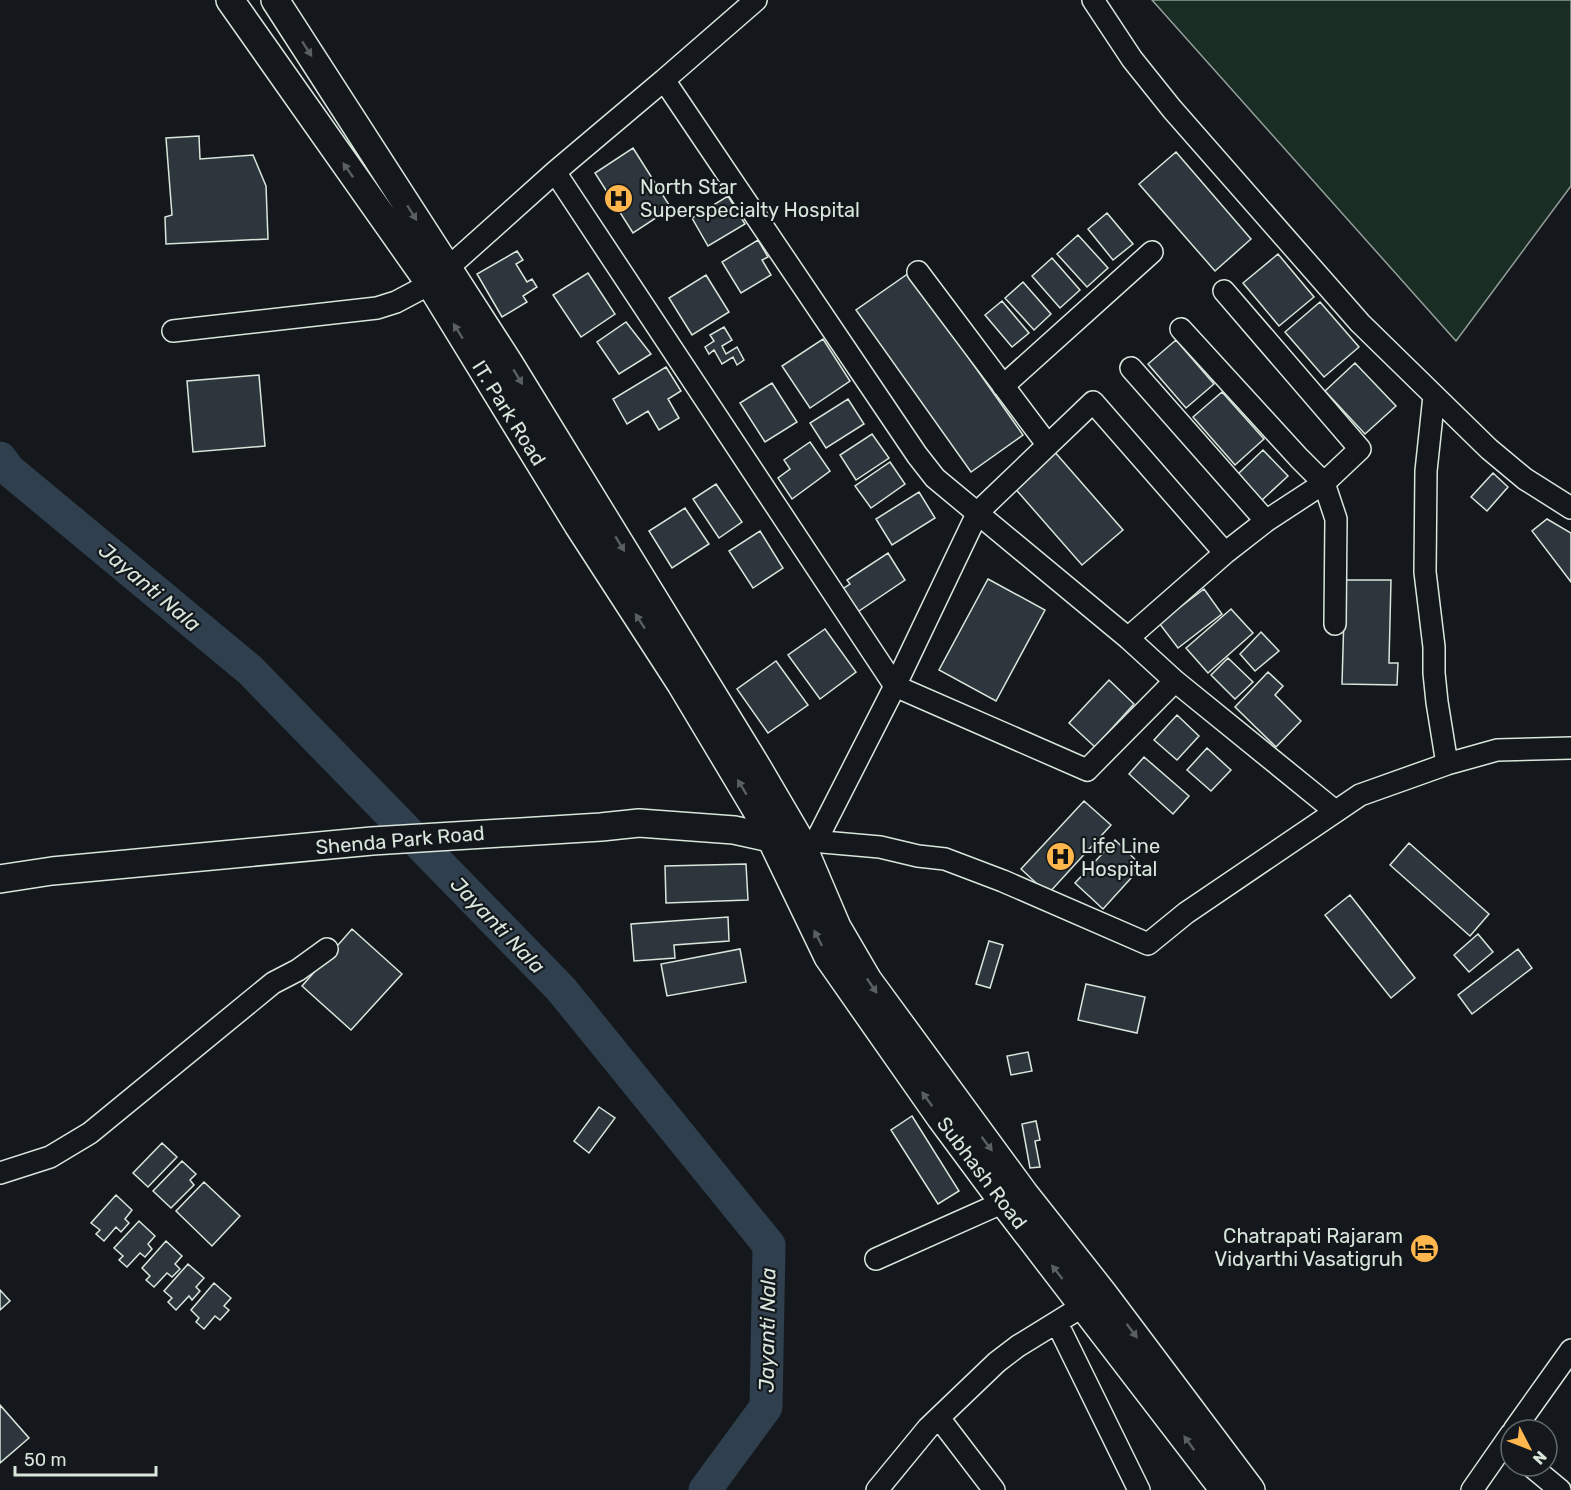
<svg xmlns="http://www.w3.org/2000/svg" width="1571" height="1490" font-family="Rubik,sans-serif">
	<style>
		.green { fill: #1a2d24; stroke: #939e99; stroke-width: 1.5 }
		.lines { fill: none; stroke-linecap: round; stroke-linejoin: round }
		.river { stroke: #2f3f4d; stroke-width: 33 }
		.building { fill: #2c363c; stroke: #d8e6dc; stroke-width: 1.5 }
		.minor-casing { stroke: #d8e6dc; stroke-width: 24 }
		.major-casing { stroke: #d8e6dc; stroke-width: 30 }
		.minor { stroke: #14181c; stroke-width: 21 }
		.major { stroke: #14181c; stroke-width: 27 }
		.oneway { fill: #59605f }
		.labels { text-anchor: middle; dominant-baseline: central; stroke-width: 4.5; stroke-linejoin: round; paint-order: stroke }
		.poi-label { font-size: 20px; fill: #d8e6dc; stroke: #14181c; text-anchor: start }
		.street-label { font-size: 20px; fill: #d8e6dc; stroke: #14181c }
		.water-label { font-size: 21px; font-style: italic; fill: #d8e6dc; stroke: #14181c }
	</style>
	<rect width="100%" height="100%" fill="#14181c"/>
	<path class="green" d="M 1152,0 L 1571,0 L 1571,186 L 1456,341 Z"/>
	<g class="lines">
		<path class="river" d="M 0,458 L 9,470 L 250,670 L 561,989 L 769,1245 L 766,1407 L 705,1490"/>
	</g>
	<path class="building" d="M 199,136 L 200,159 L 253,155 L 266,186 L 268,239 L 166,244 L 165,217 L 172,215 L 166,138 Z
		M 633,148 L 671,208 L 633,233 L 595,173 Z
		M 1176,152 L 1251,239 L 1215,271 L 1139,184 Z
		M 728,196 L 745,224 L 708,246 L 692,218 Z
		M 1107,213 L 1133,244 L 1113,260 L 1088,229 Z
		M 1078,235 L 1108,268 L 1087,287 L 1057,254 Z
		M 758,240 L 768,257 L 762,260 L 771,275 L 741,293 L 722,262 Z
		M 517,251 L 523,260 L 516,264 L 527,282 L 532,279 L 537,287 L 523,296 L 527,302 L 502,317 L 477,274 Z
		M 1278,254 L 1314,297 L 1279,326 L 1243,283 Z
		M 1052,258 L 1080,290 L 1060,308 L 1032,276 Z
		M 588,273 L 615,314 L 581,337 L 553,295 Z
		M 909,273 L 1023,435 L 971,472 L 856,310 Z
		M 706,275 L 729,312 L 692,335 L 669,298 Z
		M 1023,282 L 1051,314 L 1034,330 L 1005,298 Z
		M 1002,301 L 1029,333 L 1012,347 L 985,315 Z
		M 1320,302 L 1359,347 L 1324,377 L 1285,332 Z
		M 626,322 L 651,354 L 619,374 L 597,342 Z
		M 724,327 L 732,340 L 722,346 L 726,354 L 737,347 L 744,360 L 737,365 L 733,357 L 722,364 L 714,350 L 709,354 L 705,347 L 714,341 L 710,335 Z
		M 823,339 L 850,381 L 810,408 L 782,366 Z
		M 1176,340 L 1214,384 L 1186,408 L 1148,364 Z
		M 1355,363 L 1396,406 L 1365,434 L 1325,391 Z
		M 666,367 L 681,391 L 668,399 L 679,418 L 659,430 L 648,411 L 627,424 L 613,399 Z
		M 259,375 L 265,446 L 193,452 L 187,381 Z
		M 772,383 L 797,422 L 765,442 L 740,403 Z
		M 1222,392 L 1264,439 L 1235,465 L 1193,417 Z
		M 848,399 L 864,424 L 826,448 L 810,423 Z
		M 872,434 L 889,458 L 856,480 L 840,455 Z
		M 810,442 L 830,471 L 792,499 L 778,478 L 790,469 L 784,460 Z
		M 1053,450 L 1123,530 L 1082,565 L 1012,485 Z
		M 1263,450 L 1288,476 L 1262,500 L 1238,474 Z
		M 890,462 L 905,484 L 871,508 L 855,486 Z
		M 1493,473 L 1508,487 L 1487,511 L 1471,497 Z
		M 716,484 L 742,522 L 719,538 L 693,499 Z
		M 919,492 L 935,518 L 892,545 L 876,519 Z
		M 685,508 L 709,544 L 672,568 L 649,531 Z
		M 1547,519 L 1571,533 L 1571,582 L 1532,531 Z
		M 760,531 L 783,568 L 753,588 L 729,551 Z
		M 888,553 L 905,580 L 856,613 L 841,590 L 850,584 L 847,580 Z
		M 988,579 L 1045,610 L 996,701 L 939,670 Z
		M 1345,580 L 1391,580 L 1389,663 L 1398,663 L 1397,685 L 1342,684 Z
		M 1204,589 L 1222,614 L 1178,648 L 1159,623 Z
		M 1231,609 L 1253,633 L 1208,673 L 1186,648 Z
		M 825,629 L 856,672 L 820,699 L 788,655 Z
		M 1261,632 L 1279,651 L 1255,671 L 1240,654 Z
		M 1228,658 L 1253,682 L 1235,699 L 1211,675 Z
		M 776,661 L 808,705 L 768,733 L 737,689 Z
		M 1268,672 L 1283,686 L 1275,695 L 1301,721 L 1276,747 L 1235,707 Z
		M 1109,680 L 1134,704 L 1095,747 L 1069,723 Z
		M 1177,715 L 1199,736 L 1177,760 L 1154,740 Z
		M 1207,748 L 1231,770 L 1211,791 L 1187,770 Z
		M 1144,757 L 1189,796 L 1173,814 L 1129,774 Z
		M 1084,801 L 1111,825 L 1048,894 L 1021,869 Z
		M 1115,840 L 1142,866 L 1103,909 L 1075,883 Z
		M 1409,843 L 1489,914 L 1470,936 L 1390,865 Z
		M 746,864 L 748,900 L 666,903 L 665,866 Z
		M 1350,895 L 1415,978 L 1391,998 L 1325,915 Z
		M 728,917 L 729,941 L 674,945 L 675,958 L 634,961 L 631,924 Z
		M 352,929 L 402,974 L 351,1030 L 302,986 Z
		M 1478,934 L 1493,952 L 1469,972 L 1454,955 Z
		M 989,941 L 1003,945 L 990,988 L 976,984 Z
		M 740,949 L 746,982 L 667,996 L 661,964 Z
		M 1518,949 L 1532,968 L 1472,1014 L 1458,995 Z
		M 1086,984 L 1145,997 L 1137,1033 L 1078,1020 Z
		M 1028,1052 L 1032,1071 L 1011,1075 L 1007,1056 Z
		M 599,1107 L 615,1118 L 589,1153 L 574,1141 Z
		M 912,1116 L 959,1191 L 938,1204 L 891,1130 Z
		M 1036,1121 L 1040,1140 L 1035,1141 L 1040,1167 L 1030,1168 L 1022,1124 Z
		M 162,1143 L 177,1157 L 148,1187 L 133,1173 Z
		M 182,1161 L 196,1174 L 190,1180 L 194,1185 L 171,1208 L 153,1191 Z
		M 204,1182 L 240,1216 L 212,1246 L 176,1211 Z
		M 116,1195 L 132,1210 L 125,1219 L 129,1223 L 121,1232 L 116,1227 L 104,1241 L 96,1234 L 100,1230 L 91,1223 Z
		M 139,1221 L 155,1236 L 148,1244 L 152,1249 L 145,1257 L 140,1253 L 127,1267 L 119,1260 L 123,1256 L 114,1248 Z
		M 166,1241 L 182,1256 L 175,1264 L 180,1269 L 172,1277 L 167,1273 L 154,1287 L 146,1280 L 150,1276 L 142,1268 Z
		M 188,1264 L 204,1278 L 196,1287 L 200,1291 L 192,1300 L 189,1296 L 176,1310 L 168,1302 L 172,1298 L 164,1291 Z
		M 214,1283 L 231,1298 L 224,1306 L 229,1310 L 220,1320 L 215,1316 L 204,1329 L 196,1322 L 199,1318 L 191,1310 Z
		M 0,1290 L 10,1301 L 0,1310 Z
		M 0,1405 L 29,1438 L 0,1463 Z"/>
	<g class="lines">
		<defs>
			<path id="minor" d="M 1093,0 L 1132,59 L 1172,109 L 1360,323 L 1489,449 L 1525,479 L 1571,508
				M 664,80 L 756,0
				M 555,172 L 895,686 L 816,841
				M 918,272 L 1047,444
				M 1181,329 L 1299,458 L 1324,483 L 1336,519 L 1335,624
				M 173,331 L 377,308 L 396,302 L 430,284 L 555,172 L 664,80 L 917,455 L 935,478 L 1128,638 L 1175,681 L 1335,811
				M 1131,368 L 1266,521
				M 1003,386 L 1152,252
				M 1434,396 L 1426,471 L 1425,572 L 1434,647 L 1434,673 L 1437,702 L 1447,764
				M 1128,638 L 1225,553 L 1266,521 L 1324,483 L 1360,449 L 1224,291
				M 1175,681 L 1087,770 L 895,686 L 978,512 L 1093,402 L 1225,553
				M 800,840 L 880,847 L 918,856 L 945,859 L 1003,881 L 1148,944 L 1186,913 L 1360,795 L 1447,764 L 1497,750 L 1571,748
				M 0,1173 L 50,1157 L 90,1133 L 273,983 L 298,970 L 327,949
				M 876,1259 L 1015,1197
				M 1057,1323 L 1139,1490
				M 939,1418 L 994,1490
				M 1514,1430 L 1571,1350
				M 1531,1466 L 1560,1490
				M 877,1490 L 928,1428 L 997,1362 L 1018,1346 L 1096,1298
				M 1472,1490 L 1511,1434"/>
			<path id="major" d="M 230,0 L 430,284 L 578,525 L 681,684 L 760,816 L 828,957 L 940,1117 L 1003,1202 L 1224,1490
				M 275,0 L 509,363 L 756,765 L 800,840 L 837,927 L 868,980 L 1024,1193 L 1103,1293 L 1251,1490
				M 0,879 L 52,871 L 372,841 L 601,827 L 639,823 L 734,830 L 770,838 L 784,839"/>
		</defs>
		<use href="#minor" class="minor-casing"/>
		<use href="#major" class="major-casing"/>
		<use href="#minor" class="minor"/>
		<use href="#major" class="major"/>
	</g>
	<defs><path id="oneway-solid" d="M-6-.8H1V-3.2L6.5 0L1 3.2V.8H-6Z" transform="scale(1.5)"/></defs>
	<g class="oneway">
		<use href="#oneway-solid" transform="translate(307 49) rotate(57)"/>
		<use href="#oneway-solid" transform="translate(348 170) rotate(-125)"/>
		<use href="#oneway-solid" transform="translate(412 213) rotate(58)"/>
		<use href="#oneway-solid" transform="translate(458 331) rotate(-122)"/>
		<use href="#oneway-solid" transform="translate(518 377) rotate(59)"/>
		<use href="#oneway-solid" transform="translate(620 544) rotate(59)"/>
		<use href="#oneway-solid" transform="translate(640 621) rotate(-123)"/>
		<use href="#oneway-solid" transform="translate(742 787) rotate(-121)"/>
		<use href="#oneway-solid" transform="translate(818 938) rotate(-117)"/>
		<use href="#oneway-solid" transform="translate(872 986) rotate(56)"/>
		<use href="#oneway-solid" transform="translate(927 1099) rotate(-126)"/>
		<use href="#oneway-solid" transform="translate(987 1144) rotate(53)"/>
		<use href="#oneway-solid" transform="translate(1057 1272) rotate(-128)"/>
		<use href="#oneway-solid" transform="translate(1132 1331) rotate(53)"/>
		<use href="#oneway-solid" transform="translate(1189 1443) rotate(-126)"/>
	</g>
	<defs>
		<symbol id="hospital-disc" viewBox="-11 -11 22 22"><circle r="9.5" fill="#ffb74d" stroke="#14181c"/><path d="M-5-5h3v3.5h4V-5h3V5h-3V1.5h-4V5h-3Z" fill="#111"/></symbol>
		<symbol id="hotel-disc" viewBox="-11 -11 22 22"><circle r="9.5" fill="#ffb74d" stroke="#14181c"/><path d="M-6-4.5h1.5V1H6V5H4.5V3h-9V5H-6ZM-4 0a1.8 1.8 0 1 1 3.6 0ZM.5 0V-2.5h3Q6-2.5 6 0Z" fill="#111"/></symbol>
	</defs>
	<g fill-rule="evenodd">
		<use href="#hospital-disc" x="602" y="182" width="33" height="33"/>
		<use href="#hospital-disc" x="1044" y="840" width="33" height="33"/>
		<use href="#hotel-disc" x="1408" y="1232" width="33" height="33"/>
	</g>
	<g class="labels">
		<g class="poi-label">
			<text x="640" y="187">North Star<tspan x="640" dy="23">Superspecialty Hospital</tspan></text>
			<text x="1081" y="846">Life Line<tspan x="1081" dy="23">Hospital</tspan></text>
			<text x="1403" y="1236" text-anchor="end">Chatrapati Rajaram<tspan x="1403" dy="23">Vidyarthi Vasatigruh</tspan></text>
		</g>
		<g class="street-label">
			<text transform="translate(509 413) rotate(58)">IT. Park Road</text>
			<text transform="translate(400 840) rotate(-5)">Shenda Park Road</text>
			<text transform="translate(982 1173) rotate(53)">Subhash Road</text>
		</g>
		<g class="water-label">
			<text transform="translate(150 587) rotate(40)">Jayanti Nala</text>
			<text transform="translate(498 925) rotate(46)">Jayanti Nala</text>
			<text transform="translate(767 1330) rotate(-89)">Jayanti Nala</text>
		</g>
	</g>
	<g transform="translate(1529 1448) rotate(132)"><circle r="28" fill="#14181c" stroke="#626a69" stroke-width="1.5"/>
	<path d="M0-4.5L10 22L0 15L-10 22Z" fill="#ffb74d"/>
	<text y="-9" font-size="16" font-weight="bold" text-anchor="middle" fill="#d8e6dc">N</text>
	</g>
	<path d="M15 1466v9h141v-9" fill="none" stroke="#d8e6dc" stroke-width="3"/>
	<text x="24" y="1466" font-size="18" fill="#d8e6dc" stroke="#14181c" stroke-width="4.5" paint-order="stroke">50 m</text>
</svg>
